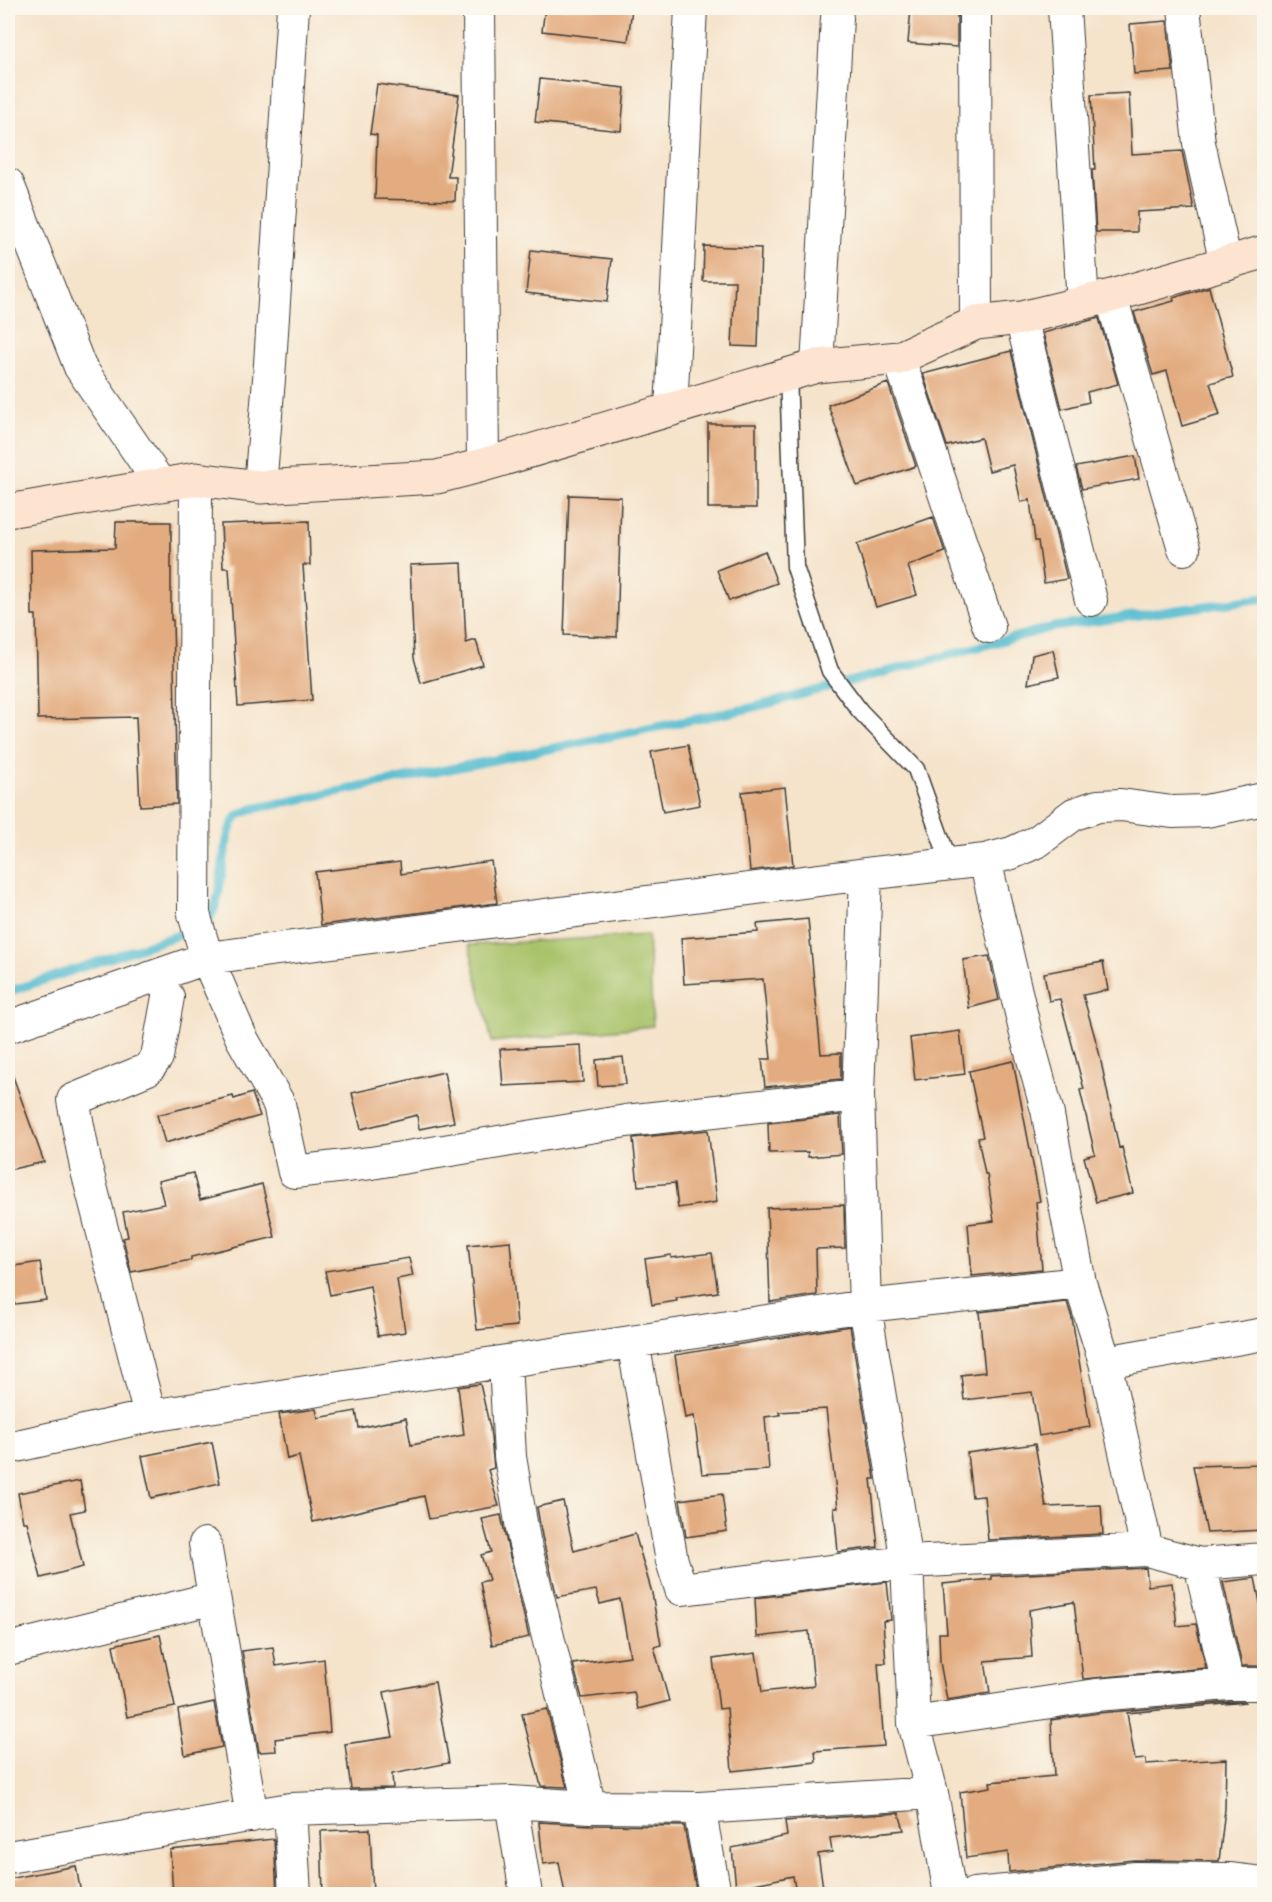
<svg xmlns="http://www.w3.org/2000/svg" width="1272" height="1902" font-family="Delius,sans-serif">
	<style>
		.green { fill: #a7c269; stroke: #626f42; stroke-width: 1.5 }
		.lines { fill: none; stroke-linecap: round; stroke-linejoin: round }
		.stream { stroke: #52bbcf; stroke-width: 9 }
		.building { fill: #e3ac80 }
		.lane-casing { stroke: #3d3a36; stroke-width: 19 }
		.street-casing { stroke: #3d3a36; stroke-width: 34 }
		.secondary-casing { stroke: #3d3a36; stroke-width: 35 }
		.lane { stroke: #fff; stroke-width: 16 }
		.street { stroke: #fff; stroke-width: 32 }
		.secondary { stroke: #fde4d1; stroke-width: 33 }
	</style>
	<rect width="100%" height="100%" fill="#fbf7ec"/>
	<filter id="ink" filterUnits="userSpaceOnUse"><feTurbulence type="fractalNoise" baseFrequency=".0167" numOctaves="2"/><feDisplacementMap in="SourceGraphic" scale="12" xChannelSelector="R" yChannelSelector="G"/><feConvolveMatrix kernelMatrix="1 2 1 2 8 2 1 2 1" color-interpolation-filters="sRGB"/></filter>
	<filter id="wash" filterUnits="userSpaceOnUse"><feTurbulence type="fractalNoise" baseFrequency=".008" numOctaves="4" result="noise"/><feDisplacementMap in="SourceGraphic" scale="24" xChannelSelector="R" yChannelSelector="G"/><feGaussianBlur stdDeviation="1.35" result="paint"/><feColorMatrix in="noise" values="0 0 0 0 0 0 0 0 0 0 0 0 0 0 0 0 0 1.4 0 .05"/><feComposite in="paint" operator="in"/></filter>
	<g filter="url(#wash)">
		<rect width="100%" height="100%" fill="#f5e3ca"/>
		<path class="green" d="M 648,935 L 653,1026 L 492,1042 L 469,945 Z"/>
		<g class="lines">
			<path class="stream" d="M 205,923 C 227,906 218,831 239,815 C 243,813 248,811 252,809 L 751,708 L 1053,627 L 1264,598
				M 8,992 L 193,930"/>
		</g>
		<g id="blocks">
			<path class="building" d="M 545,8 L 632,8 L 628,41 L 542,31 Z
				M 911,8 L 957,10 L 957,47 L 908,43 Z
				M 1167,21 L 1173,71 L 1134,74 L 1130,24 Z
				M 540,79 L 625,88 L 621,131 L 535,122 Z
				M 377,84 L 459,95 L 448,177 L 456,177 L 455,201 L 375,199 L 377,135 L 370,134 Z
				M 1129,93 L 1132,154 L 1182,151 L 1194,209 L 1137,212 L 1137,232 L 1096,232 L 1092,170 L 1095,170 L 1091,95 Z
				M 704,246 L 761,248 L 758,347 L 732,346 L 735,281 L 703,281 Z
				M 531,250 L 612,259 L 607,302 L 526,293 Z
				M 1209,287 L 1233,377 L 1210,383 L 1220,415 L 1182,426 L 1167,371 L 1153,375 L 1134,312 L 1174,301 L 1173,298 Z
				M 1099,318 L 1118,384 L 1087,392 L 1089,402 L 1062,409 L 1043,333 Z
				M 1011,351 L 1067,579 L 1044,583 L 1038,541 L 1035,541 L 1030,500 L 1021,502 L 1013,465 L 989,471 L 981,438 L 947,446 L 923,374 Z
				M 888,383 L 916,466 L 857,486 L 828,405 Z
				M 708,424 L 756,424 L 756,508 L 708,508 Z
				M 1135,456 L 1139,479 L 1082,489 L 1076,467 Z
				M 569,495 L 621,497 L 617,637 L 564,635 Z
				M 933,517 L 945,552 L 908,566 L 917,595 L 876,607 L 857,544 Z
				M 309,521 L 310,565 L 303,565 L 312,700 L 238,706 L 229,568 L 223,568 L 221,524 Z
				M 116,522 L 171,522 L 171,620 L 173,620 L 177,804 L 140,806 L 136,717 L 38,719 L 36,615 L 32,615 L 31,550 L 115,548 Z
				M 765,551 L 777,583 L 729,601 L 717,570 Z
				M 462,563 L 466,643 L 476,640 L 483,665 L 421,683 L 414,658 L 410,565 Z
				M 1053,650 L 1059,677 L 1028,684 L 1032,655 Z
				M 688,745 L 700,805 L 663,812 L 651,752 Z
				M 785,787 L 793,865 L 750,871 L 742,792 Z
				M 491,861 L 497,903 L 321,925 L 315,872 L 400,862 L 401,874 Z
				M 808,919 L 821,1054 L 841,1053 L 841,1079 L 765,1087 L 762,1059 L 771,1059 L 763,979 L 684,984 L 681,938 L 758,932 L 757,924 Z
				M 989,956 L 999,1000 L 969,1008 L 963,960 Z
				M 1103,962 L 1108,990 L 1083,995 L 1099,1052 L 1119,1148 L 1122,1147 L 1133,1193 L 1096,1202 L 1084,1157 L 1095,1154 L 1080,1090 L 1084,1089 L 1060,999 L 1049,1001 L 1044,973 Z
				M 960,1031 L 965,1074 L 915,1080 L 910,1038 Z
				M 581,1045 L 583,1082 L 503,1086 L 500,1049 Z
				M 623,1057 L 626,1084 L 598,1086 L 596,1060 Z
				M 1013,1061 L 1040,1201 L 1036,1202 L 1042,1269 L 972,1276 L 968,1224 L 994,1221 L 987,1174 L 985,1174 L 978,1138 L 983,1137 L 969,1071 Z
				M 11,1071 L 44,1162 L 8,1170 L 8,1072 Z
				M 444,1072 L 454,1122 L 419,1129 L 417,1115 L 361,1129 L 352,1093 Z
				M 252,1093 L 260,1116 L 165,1143 L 157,1115 L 233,1096 L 234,1099 Z
				M 840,1115 L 842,1154 L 808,1157 L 808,1152 L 769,1153 L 768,1123 Z
				M 708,1130 L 717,1202 L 678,1208 L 675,1183 L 638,1186 L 633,1138 Z
				M 193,1173 L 200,1200 L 262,1184 L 275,1237 L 191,1257 L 191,1260 L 131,1272 L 123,1238 L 128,1237 L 123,1212 L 164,1204 L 158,1181 Z
				M 844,1205 L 845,1248 L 816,1249 L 817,1295 L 770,1302 L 767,1208 Z
				M 510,1241 L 517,1326 L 477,1330 L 468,1245 Z
				M 712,1253 L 718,1292 L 676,1298 L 677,1301 L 652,1305 L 645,1259 L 671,1255 L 671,1258 Z
				M 409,1258 L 413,1276 L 397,1279 L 405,1332 L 378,1336 L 370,1286 L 330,1295 L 325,1271 Z
				M 40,1262 L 46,1300 L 8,1305 L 8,1267 Z
				M 1067,1302 L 1072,1318 L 1090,1427 L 1039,1436 L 1032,1392 L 964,1400 L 961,1375 L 985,1372 L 979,1312 Z
				M 850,1326 L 875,1479 L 871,1479 L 878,1547 L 838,1552 L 834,1508 L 838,1508 L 826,1409 L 779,1412 L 780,1415 L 765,1417 L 769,1470 L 702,1474 L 694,1416 L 685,1418 L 675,1355 Z
				M 480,1384 L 490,1428 L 494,1468 L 488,1470 L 499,1506 L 429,1519 L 424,1496 L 313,1522 L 299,1456 L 287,1459 L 279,1414 L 316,1409 L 318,1418 L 356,1411 L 359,1428 L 406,1418 L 411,1445 L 464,1435 L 458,1387 Z
				M 212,1442 L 220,1483 L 151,1498 L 142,1456 Z
				M 1035,1444 L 1046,1507 L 1101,1505 L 1103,1534 L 988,1540 L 984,1496 L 972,1497 L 967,1453 Z
				M 1264,1464 L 1264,1530 L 1207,1533 L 1193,1466 Z
				M 80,1481 L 85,1510 L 70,1513 L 83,1567 L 41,1578 L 27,1522 L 23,1522 L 18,1493 Z
				M 722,1494 L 727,1531 L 686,1537 L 680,1500 Z
				M 563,1501 L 574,1551 L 635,1534 L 652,1593 L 661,1645 L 654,1647 L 669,1701 L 638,1709 L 634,1692 L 582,1698 L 573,1664 L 630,1656 L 620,1599 L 600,1604 L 596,1590 L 557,1597 L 542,1536 L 537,1507 Z
				M 501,1515 L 507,1544 L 529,1637 L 492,1645 L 480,1582 L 489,1580 L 481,1555 L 491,1552 L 482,1519 Z
				M 1146,1568 L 1148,1586 L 1172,1583 L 1177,1626 L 1196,1624 L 1206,1668 L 1083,1679 L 1074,1602 L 1029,1610 L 1032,1657 L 985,1661 L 990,1693 L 947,1700 L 940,1662 L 939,1633 L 947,1633 L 943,1584 L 992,1579 L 992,1576 Z
				M 1255,1578 L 1264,1622 L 1264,1666 L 1242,1666 L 1223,1582 Z
				M 887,1582 L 891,1620 L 883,1621 L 886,1663 L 878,1663 L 884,1746 L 815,1751 L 816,1762 L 732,1771 L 727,1708 L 719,1709 L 713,1659 L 756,1653 L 762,1692 L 814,1686 L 809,1631 L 757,1637 L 755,1598 Z
				M 160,1635 L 175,1707 L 127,1717 L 113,1645 Z
				M 273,1647 L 276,1666 L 324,1659 L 330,1732 L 275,1739 L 276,1751 L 259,1752 L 242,1651 Z
				M 435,1682 L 449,1763 L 392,1774 L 393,1788 L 351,1789 L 345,1744 L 393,1737 L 384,1692 Z
				M 214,1702 L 222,1747 L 185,1755 L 178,1710 Z
				M 1229,1702 L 1246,1702 L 1127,1713 L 1135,1760 L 1146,1759 L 1146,1764 L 1226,1759 L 1225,1809 L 1219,1861 L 1134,1860 L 1009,1872 L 1008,1852 L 966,1858 L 960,1792 L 991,1787 L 990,1782 L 1054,1776 L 1051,1720 L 1098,1713 Z
				M 547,1709 L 567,1787 L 541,1786 L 522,1714 Z
				M 899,1813 L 904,1830 L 830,1838 L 832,1852 L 818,1854 L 824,1894 L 796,1894 L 793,1876 L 736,1888 L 732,1848 L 787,1836 L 785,1821 Z
				M 539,1822 L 590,1825 L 684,1826 L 697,1894 L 565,1894 L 559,1862 L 543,1864 Z
				M 370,1829 L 373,1894 L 323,1894 L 321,1831 Z
				M 274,1839 L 277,1894 L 173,1894 L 170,1850 Z
				M 76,1866 L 81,1894 L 8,1894 L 8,1879 Z"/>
		</g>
	</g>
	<g filter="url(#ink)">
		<use href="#blocks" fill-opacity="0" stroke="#3d3a36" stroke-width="1.5"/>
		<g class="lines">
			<defs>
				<path id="lane" d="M 788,375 L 795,567 L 830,671 L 860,711 L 916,769 L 950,864"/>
				<path id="street" d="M 479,8 L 483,465
					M 975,8 L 976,323
					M 1064,8 L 1083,303
					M 1184,8 L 1199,143 L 1226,264
					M 8,184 L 80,367 L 161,485
					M 1111,296 L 1184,549
					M 1021,318 L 1091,600
					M 899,358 L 989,627
					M 817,366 L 837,18
					M 671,410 L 691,8
					M 196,479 L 194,914 L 207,958 L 241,1037 L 279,1104 L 294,1172 L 371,1163 L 626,1121 L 858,1095
					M 260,487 L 269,379 L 293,8
					M 985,860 L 1025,1030 L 1047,1110 L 1080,1283 L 1105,1362 L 1147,1550
					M 866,874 L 985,860 L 1012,853 L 1038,841 L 1074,814 L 1098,806 L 1121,805 L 1172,812 L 1206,811 L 1264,799
					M 8,1027 L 207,958 L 866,874 L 858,1095 L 865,1306 L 907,1562 L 914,1723 L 932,1793 L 950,1894
					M 633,1342 L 672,1561 L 681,1589 L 907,1562 L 1147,1550 L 1200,1564 L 1264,1559
					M 505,1362 L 510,1457 L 524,1540 L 590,1807
					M 1105,1362 L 1264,1334
					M 150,1416 L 86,1167 L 73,1100 L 148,1069 L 157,1057 L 168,997
					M 8,1448 L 150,1416 L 865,1306 L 1080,1283
					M 205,1544 L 252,1816
					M 1200,1564 L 1228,1684 L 1264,1684
					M 8,1649 L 214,1598
					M 914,1723 L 1096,1695 L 1228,1684
					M 699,1808 L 715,1894
					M 290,1809 L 295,1894
					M 8,1857 L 290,1809 L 511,1802
					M 526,1894 L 511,1802 L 590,1807 L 699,1808 L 932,1793
					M 974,1894 L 1136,1878 L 1229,1879 L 1262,1883 L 1260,1894"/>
				<path id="secondary" d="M 8,511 L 196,479 L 260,487 L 437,477 L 483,465 L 817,366 L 899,358 L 976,323 L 1021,318 L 1111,296 L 1264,252"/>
			</defs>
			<use href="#lane" class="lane-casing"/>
			<use href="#street" class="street-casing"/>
			<use href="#secondary" class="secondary-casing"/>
			<use href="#lane" class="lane"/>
			<use href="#street" class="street"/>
			<use href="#secondary" class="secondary"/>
		</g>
	</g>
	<rect width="1272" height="1902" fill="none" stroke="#fbf7ec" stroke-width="30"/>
</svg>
